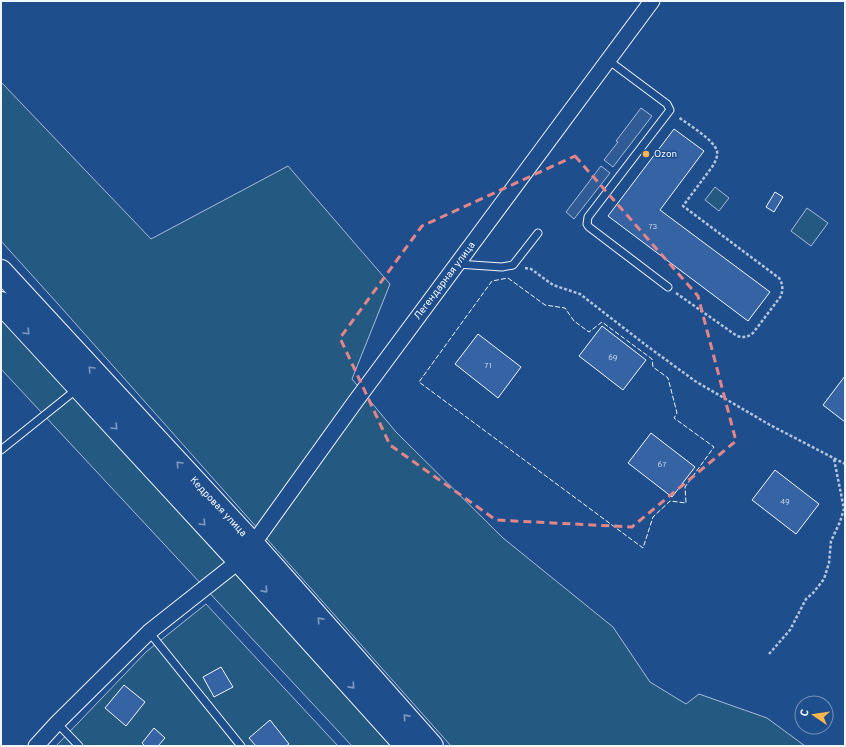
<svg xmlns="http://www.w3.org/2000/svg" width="846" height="747" font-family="Overpass,sans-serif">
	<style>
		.green { fill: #245a82; stroke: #a8bbd7 }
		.parking { fill: #305b95; stroke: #a8bbd7 }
		.building { fill: #3563a3; stroke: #f2f6ff }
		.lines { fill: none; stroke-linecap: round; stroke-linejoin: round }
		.lane-casing { stroke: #f2f6ff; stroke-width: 9 }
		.street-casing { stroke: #f2f6ff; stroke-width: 17 }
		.primary-casing { stroke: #f2f6ff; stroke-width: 24 }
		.path { stroke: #b3c4dc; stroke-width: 2.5; stroke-dasharray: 3 2; stroke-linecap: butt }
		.lane { stroke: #1f4e8c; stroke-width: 7 }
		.street { stroke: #1f4e8c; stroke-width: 15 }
		.primary { stroke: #1f4e8c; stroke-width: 22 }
		.fence { stroke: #f2f6ff; stroke-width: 1; stroke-dasharray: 5 2; stroke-linecap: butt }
		.oneway { stroke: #7e9ac0 }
		.marked { fill: none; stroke: #e38589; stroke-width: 3; stroke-dasharray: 8 5; stroke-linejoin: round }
		.poi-dot { fill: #ffb74d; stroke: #1f4e8c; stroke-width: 1.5 }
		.labels { text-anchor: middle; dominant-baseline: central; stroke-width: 3; stroke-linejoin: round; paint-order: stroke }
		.number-label { font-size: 8px; fill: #c3d1e8 }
		.poi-label { font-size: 10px; fill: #f2f6ff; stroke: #1f4e8c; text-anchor: start }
		.street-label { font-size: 10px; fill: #f2f6ff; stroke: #1f4e8c }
	</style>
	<rect width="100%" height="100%" fill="#1f4e8c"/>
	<path class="green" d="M 1,82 L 151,239 L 288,166 L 390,284 L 352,379 L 396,432 L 503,538 L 613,627 L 650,682 L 686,704 L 699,694 L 767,718 L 805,746 L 451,746 L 58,304 L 1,241 Z
		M 715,187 L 729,198 L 719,211 L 705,200 Z
		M 807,208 L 828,223 L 811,246 L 791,231 Z
		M 1,309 L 399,746 L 352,746 L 1,369 Z
		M 206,604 L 338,746 L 56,746 L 146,652 Z"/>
	<path class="parking" d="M 641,108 L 652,116 L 613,167 L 604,160 L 618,142 L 616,141 Z
		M 601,166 L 610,173 L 574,219 L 566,212 Z"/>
	<path class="building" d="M 674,129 L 704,151 L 660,210 L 770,292 L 748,321 L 608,216 Z
		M 775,192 L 783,197 L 774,212 L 766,207 Z
		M 602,326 L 646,360 L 623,390 L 579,356 Z
		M 478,334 L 521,367 L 498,398 L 455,364 Z
		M 845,376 L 845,422 L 823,405 Z
		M 651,433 L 695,467 L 672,497 L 628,463 Z
		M 775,470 L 819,504 L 796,534 L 752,500 Z
		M 221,667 L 233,687 L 214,697 L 203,677 Z
		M 124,685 L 145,702 L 126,726 L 105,708 Z
		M 270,720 L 289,744 L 286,746 L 256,746 L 249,738 Z
		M 154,728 L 165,738 L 158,746 L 145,746 L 142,743 Z"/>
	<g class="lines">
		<defs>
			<path id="lane" d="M 608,60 L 667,104 L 670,110 L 588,217 L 587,224 L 589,227 L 668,287
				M 457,264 L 502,267 L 513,265 L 538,233
				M 1,450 L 77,389
				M 149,632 L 241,746
				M 57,723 L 79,746"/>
			<path id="street" d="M 36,746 L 57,723 L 149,632 L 239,561 L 253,544 L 355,402 L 652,1"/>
			<path id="primary" d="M 1,271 L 253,544 L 432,746
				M 1,303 L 239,561 L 406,746"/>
		</defs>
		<use href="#lane" class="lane-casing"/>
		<use href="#street" class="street-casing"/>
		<use href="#primary" class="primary-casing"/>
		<path class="path" d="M 525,268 L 531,269 L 553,285 L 580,294 L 647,346 L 695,381 L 770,425 L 845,464
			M 676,293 L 737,336 C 744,338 748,337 753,333 L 781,296 C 783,289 783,284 779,278 L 683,206 L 712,167 C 715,162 718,157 717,151 C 714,140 688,124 678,117
			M 769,654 L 790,630 L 806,599 L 813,593 L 824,579 L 829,563 L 831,541 L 840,522 L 844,509 L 834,459"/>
		<use href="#lane" class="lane"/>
		<use href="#street" class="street"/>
		<use href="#primary" class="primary"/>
		<path class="fence" d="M 508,278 L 545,305 L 565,308 L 574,321 L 589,332 L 602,322 L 652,359 L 653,367 L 668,378 L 677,413 L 674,418 L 714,447 L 685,487 L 686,503 L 670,501 L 653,517 L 643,548 L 419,382 L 492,281 Z"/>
	</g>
	<defs><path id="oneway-chevron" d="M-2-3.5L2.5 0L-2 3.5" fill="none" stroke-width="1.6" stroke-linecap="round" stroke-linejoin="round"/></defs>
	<g class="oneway">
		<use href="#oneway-chevron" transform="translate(27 332) rotate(47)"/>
		<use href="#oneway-chevron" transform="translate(91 369) rotate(-133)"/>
		<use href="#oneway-chevron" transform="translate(115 427) rotate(47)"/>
		<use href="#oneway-chevron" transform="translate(179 464) rotate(-133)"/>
		<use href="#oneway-chevron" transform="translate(203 523) rotate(47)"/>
		<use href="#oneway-chevron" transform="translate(265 590) rotate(48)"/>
		<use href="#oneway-chevron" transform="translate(320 620) rotate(-132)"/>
		<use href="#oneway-chevron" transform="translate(352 686) rotate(48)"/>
		<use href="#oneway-chevron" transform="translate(406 717) rotate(-132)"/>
	</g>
	<path class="marked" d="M 575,156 L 698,296 L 736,441 L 632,527 L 496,520 L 390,445 L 340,338 L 422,226 Z"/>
	<circle class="poi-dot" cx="646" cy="154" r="4"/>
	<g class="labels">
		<g class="number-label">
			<text x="653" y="227">73</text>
			<text x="613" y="358">69</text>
			<text x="488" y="366">71</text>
			<text x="662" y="465">67</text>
			<text x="785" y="502">49</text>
		</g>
		<g class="poi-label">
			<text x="654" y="154">Ozon</text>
		</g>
		<g class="street-label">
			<text transform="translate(445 281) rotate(-53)">Легендарная улица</text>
			<text transform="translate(218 507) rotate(47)">Кедровая улица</text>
		</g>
	</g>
	<rect width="846" height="747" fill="none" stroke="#f2f6ff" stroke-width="4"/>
	<g transform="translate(814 715) rotate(283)"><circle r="19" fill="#1f4e8c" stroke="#7391ba"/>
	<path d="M0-3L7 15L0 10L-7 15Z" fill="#ffb74d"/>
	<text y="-6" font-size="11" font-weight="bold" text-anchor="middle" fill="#f2f6ff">С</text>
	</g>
</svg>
